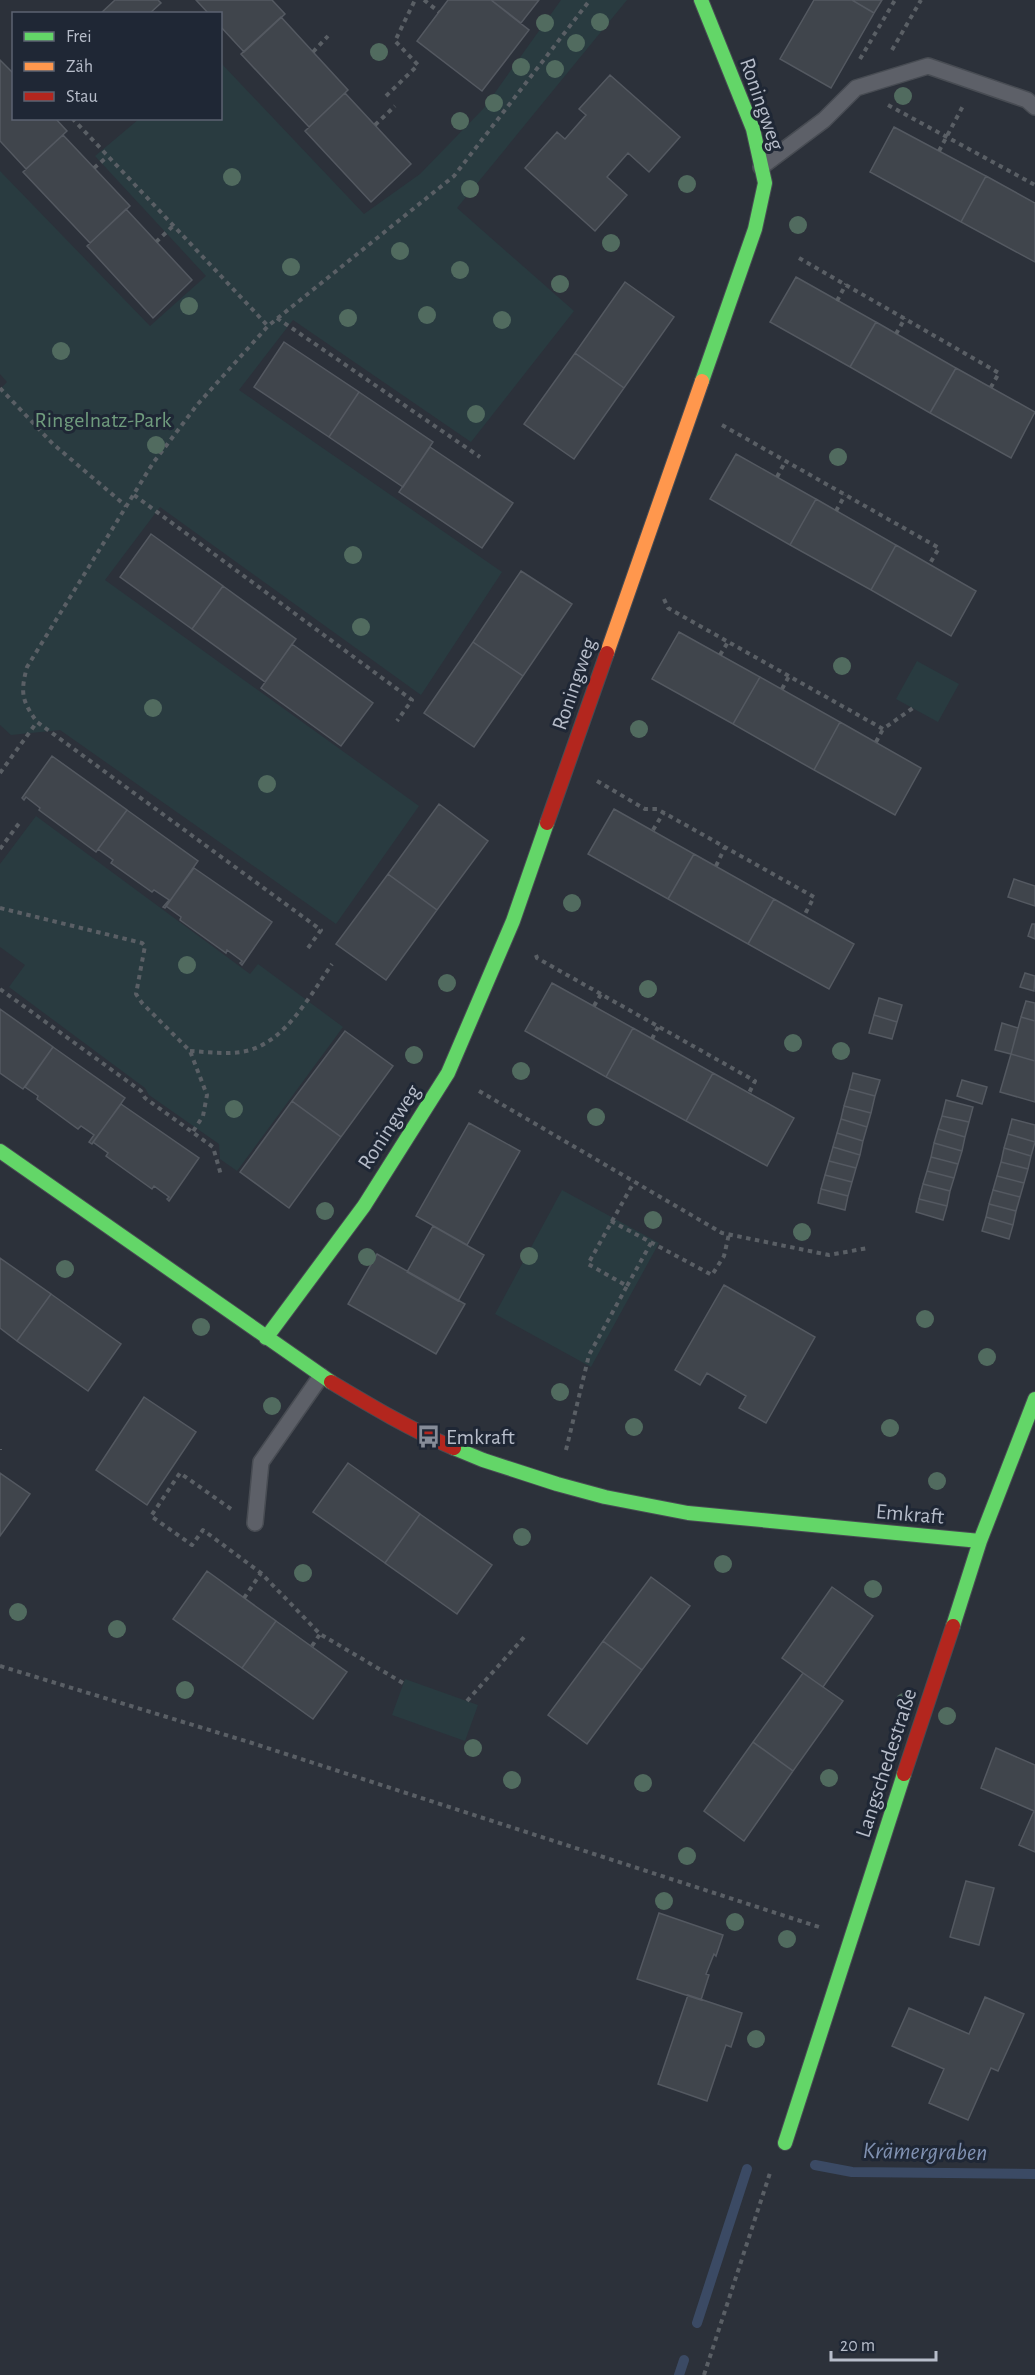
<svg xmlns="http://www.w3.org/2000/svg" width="1035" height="2375" font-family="'Alegreya Sans',sans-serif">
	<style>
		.green { fill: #293b40 }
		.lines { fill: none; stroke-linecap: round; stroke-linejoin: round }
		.stream { stroke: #3b4a64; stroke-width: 10 }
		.building { fill: #40454c; stroke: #545961; stroke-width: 1.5 }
		.lane-casing { stroke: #484c53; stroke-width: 18 }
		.fast-casing { stroke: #484c53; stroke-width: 16 }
		.slow-casing { stroke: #484c53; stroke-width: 16 }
		.jam-casing { stroke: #484c53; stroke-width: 16 }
		.path { stroke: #5a5f65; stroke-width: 4; stroke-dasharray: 4.5 4.5; stroke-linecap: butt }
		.lane { stroke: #5d6068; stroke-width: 15 }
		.fast { stroke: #63d668; stroke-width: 14 }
		.slow { stroke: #ff974d; stroke-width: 14 }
		.jam { stroke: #b3261e; stroke-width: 14 }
		.tree { fill: #516b5f }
		.labels { text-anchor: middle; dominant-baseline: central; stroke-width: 6; stroke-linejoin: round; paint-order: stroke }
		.street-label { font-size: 22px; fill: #b7bdca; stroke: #1f2735 }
		.park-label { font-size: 22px; fill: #6f9b7d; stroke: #1f2735 }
		.poi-label { font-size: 22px; fill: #b7bdca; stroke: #1f2735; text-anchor: start }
		.water-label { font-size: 24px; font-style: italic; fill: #8091b1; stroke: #1f2735 }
	</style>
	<rect width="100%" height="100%" fill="#2c313a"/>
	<path class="green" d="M 561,0 L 627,0 L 457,208 L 574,311 L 471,442 L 293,320 L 239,390 L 502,572 L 421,695 L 160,507 L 105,580 L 419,806 L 336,924 L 60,730 L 11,735 L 0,725 L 0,389 L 7,382 L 0,374 L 0,171 L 150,326 L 206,276 L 95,156 L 139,119 L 220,118 L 221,63 L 364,214 L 420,174 L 484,108 Z
		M 917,661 L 959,684 L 938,722 L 896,699 Z
		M 36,816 L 250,974 L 258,964 L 343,1027 L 237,1171 L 220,1159 L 219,1144 L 149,1095 L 145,1088 L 9,987 L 25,965 L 0,947 L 0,864 Z
		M 562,1190 L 659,1243 L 591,1367 L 495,1314 Z
		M 405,1679 L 478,1705 L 465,1741 L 392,1715 Z"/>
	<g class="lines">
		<path class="stream" d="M 815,2165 L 852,2172 L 1035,2174
			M 697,2323 L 747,2169
			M 679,2375 L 684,2360"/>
	</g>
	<path class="building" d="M 115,0 L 158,0 L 161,3 L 149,14 L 100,14 Z
		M 196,0 L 272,0 L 285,14 L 244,52 L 220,26 L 220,14 L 209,14 Z
		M 448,0 L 491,0 L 529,30 L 482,91 L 417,41 Z
		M 491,0 L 539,0 L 521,23 Z
		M 814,0 L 852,0 L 874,13 L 831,88 L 780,59 Z
		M 852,0 L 882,0 L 874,13 Z
		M 281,17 L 348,90 L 309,127 L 241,54 Z
		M 0,60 L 14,74 L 14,118 L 55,118 L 67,131 L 26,169 L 0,141 Z
		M 610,75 L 680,137 L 649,172 L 628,153 L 607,177 L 627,195 L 595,231 L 525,168 L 557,132 L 565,139 L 586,115 L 579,109 Z
		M 345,93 L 411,164 L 371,202 L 305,131 Z
		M 894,127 L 986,176 L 961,222 L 870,172 Z
		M 63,135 L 130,206 L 90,243 L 23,172 Z
		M 986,176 L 1035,203 L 1035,262 L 961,222 Z
		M 126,209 L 192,280 L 153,318 L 87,246 Z
		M 796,277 L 876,322 L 850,367 L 770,322 Z
		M 625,282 L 674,317 L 624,388 L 575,353 Z
		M 876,322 L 956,368 L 930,413 L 850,367 Z
		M 284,342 L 359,392 L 329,437 L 254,387 Z
		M 575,353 L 624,388 L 574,459 L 524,424 Z
		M 956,368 L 1035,412 L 1011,458 L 930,413 Z
		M 359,392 L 433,442 L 403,487 L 329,437 Z
		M 430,447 L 513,503 L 482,548 L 399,492 Z
		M 736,454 L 816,499 L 790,545 L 710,499 Z
		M 816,499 L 896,545 L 871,590 L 790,545 Z
		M 151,534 L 223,586 L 192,629 L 120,577 Z
		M 896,545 L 976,591 L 951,636 L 871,590 Z
		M 521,571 L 572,604 L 523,676 L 473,642 Z
		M 223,586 L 296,639 L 265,682 L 192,629 Z
		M 679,632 L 760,677 L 733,724 L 652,679 Z
		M 473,642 L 523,676 L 474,747 L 424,713 Z
		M 292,644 L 373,703 L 341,746 L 261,688 Z
		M 760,677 L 840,722 L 814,770 L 733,724 Z
		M 840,722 L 921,768 L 895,815 L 814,770 Z
		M 52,756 L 127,810 L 96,852 L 39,810 L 40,808 L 26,797 L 24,800 L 22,798 Z
		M 439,804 L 488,841 L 437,910 L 388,874 Z
		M 614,809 L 694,854 L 668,899 L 588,854 Z
		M 127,810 L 198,861 L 165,908 L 163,907 L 169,900 L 154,890 L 152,892 L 111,863 L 113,860 L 98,849 Z
		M 694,854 L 774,899 L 748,944 L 668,899 Z
		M 194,868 L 272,922 L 242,965 L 240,963 L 242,961 L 227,950 L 226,953 L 180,920 L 181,917 L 166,906 Z
		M 388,874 L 437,910 L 386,980 L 336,944 Z
		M 1014,879 L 1035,886 L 1035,906 L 1008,897 Z
		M 774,899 L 854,944 L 829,989 L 748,944 Z
		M 1032,924 L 1035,924 L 1035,939 L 1028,936 Z
		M 1025,973 L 1035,976 L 1034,991 L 1020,987 Z
		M 552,983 L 633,1028 L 606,1077 L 525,1031 Z
		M 879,998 L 902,1005 L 897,1022 L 874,1015 Z
		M 1026,1001 L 1035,1003 L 1035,1021 L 1021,1017 Z
		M 0,1009 L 53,1047 L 23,1089 L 0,1073 Z
		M 874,1015 L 897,1022 L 892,1039 L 869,1033 Z
		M 1021,1017 L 1035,1021 L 1035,1061 L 1011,1054 Z
		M 1002,1023 L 1018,1028 L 1011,1054 L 995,1050 Z
		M 633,1028 L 713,1073 L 686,1121 L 606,1077 Z
		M 345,1031 L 393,1066 L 341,1137 L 292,1101 Z
		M 53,1047 L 125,1098 L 92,1144 L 89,1142 L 94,1135 L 81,1126 L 78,1129 L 37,1099 L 38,1096 L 25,1087 Z
		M 1011,1054 L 1035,1061 L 1035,1102 L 1000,1092 Z
		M 713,1073 L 794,1118 L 767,1166 L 686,1121 Z
		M 853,1073 L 880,1080 L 875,1096 L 849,1089 Z
		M 962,1080 L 987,1087 L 982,1104 L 957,1096 Z
		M 849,1089 L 875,1096 L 871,1113 L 844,1106 Z
		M 946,1100 L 973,1107 L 969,1122 L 942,1116 Z
		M 292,1101 L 341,1137 L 289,1208 L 240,1172 Z
		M 121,1104 L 199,1158 L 169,1201 L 167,1199 L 169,1197 L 154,1186 L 152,1189 L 106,1156 L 108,1153 L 93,1142 Z
		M 844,1106 L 871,1113 L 867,1127 L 841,1119 Z
		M 942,1116 L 969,1122 L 965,1137 L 938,1129 Z
		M 841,1119 L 867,1127 L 863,1141 L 837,1133 Z
		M 1012,1119 L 1035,1125 L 1035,1142 L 1008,1134 Z
		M 469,1123 L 520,1151 L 467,1245 L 416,1216 Z
		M 938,1129 L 965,1137 L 962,1151 L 934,1143 Z
		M 837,1133 L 863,1141 L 860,1155 L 833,1147 Z
		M 1008,1134 L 1035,1142 L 1031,1156 L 1004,1148 Z
		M 934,1143 L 962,1151 L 958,1164 L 931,1157 Z
		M 833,1147 L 860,1155 L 856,1168 L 829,1161 Z
		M 1004,1148 L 1031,1156 L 1028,1169 L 1001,1162 Z
		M 931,1157 L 958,1164 L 954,1178 L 927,1171 Z
		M 829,1161 L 856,1168 L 852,1182 L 825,1175 Z
		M 1001,1162 L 1028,1169 L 1024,1183 L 997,1176 Z
		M 927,1171 L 954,1178 L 950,1191 L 923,1184 Z
		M 825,1175 L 852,1182 L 848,1196 L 821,1189 Z
		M 997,1176 L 1024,1183 L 1020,1197 L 993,1190 Z
		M 923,1184 L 950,1191 L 947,1206 L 919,1199 Z
		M 821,1189 L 848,1196 L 845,1210 L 818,1203 Z
		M 993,1190 L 1020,1197 L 1016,1211 L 989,1204 Z
		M 919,1199 L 947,1206 L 943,1220 L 916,1212 Z
		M 989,1204 L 1016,1211 L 1013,1225 L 986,1217 Z
		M 986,1217 L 1013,1225 L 1009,1239 L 982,1231 Z
		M 433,1226 L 484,1255 L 458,1301 L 407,1272 Z
		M 377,1254 L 465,1304 L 436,1354 L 348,1304 Z
		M 0,1258 L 51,1294 L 17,1341 L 0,1328 Z
		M 724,1285 L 815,1337 L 766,1423 L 739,1408 L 746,1396 L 707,1373 L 700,1385 L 675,1370 Z
		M 51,1294 L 121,1344 L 88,1391 L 17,1341 Z
		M 144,1397 L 196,1432 L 147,1505 L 96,1470 Z
		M 348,1463 L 420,1514 L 385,1563 L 313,1512 Z
		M 0,1473 L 30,1494 L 0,1536 Z
		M 420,1514 L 492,1565 L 457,1614 L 385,1563 Z
		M 207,1571 L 276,1621 L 242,1668 L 173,1619 Z
		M 651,1577 L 690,1606 L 642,1670 L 603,1641 Z
		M 832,1587 L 873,1616 L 823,1687 L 782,1658 Z
		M 276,1621 L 347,1672 L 313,1719 L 242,1668 Z
		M 603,1641 L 642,1670 L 587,1744 L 548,1715 Z
		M 803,1673 L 843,1701 L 793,1771 L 753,1742 Z
		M 753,1742 L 793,1771 L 744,1841 L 704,1811 Z
		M 996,1748 L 1035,1765 L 1035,1852 L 1019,1845 L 1034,1811 L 981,1788 Z
		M 966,1881 L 994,1888 L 979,1945 L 950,1937 Z
		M 659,1913 L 723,1935 L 716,1956 L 714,1954 L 706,1974 L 709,1975 L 701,2000 L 637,1979 Z
		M 688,1995 L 742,2013 L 731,2047 L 726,2045 L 707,2101 L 658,2084 Z
		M 985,1997 L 1024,2014 L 998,2071 L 991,2068 L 968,2120 L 929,2103 L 944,2069 L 892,2046 L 909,2008 L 969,2034 Z"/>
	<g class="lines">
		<defs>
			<path id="lane" d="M 761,167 L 824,120 L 856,88 L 928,66 L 1027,100 L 1035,107
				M 255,1523 L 261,1462 L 321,1376"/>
			<path id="fast" d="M 701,0 L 753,129 L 765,183 L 755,229 L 702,381
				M 0,1151 L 331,1382
				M 266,1338 L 364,1206 L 448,1073 L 513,921 L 547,823
				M 454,1448 L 483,1460 L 557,1484 L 605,1497 L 688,1513 L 980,1541
				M 953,1626 L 980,1541 L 1035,1399
				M 785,2143 L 904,1774"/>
			<path id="slow" d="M 607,653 L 702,381"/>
			<path id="jam" d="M 547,823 L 607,653
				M 331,1382 C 371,1406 411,1430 454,1448
				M 904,1774 L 953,1626"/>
		</defs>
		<use href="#lane" class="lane-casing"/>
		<use href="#fast" class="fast-casing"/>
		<use href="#slow" class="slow-casing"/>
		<use href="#jam" class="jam-casing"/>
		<path class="path" d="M 424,0 L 439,12
			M 892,50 L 921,0
			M 313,52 L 328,36
			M 860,59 L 895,0
			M 386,96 L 418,65 L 395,41 L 415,0
			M 888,105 L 1035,185
			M 72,118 L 268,326
			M 375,125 L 395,106
			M 939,151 L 964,104
			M 94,168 L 107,157
			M 1035,203 L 1035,202
			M 156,242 L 173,226
			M 799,258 L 999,373 L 991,387
			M 837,301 L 846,284
			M 277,318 L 480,457
			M 896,334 L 905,318
			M 0,388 L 53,444 L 126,506
			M 722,425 L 939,548 L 929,565
			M 777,477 L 785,462
			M 134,495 L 412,700 L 397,721
			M 836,511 L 845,495
			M 664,599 L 668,608 L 883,729 L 913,708
			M 720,655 L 728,642
			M 782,689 L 789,676
			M 876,742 L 883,729
			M 0,773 L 37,722
			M 597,781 L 645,809 L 657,809 L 814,897 L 804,916
			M 653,830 L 664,812
			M 0,849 L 20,822
			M 716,866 L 725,847
			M 0,908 L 142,943 L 145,946 L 136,994 L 142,1003 L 190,1051 L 207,1095 L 203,1116 L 192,1133
			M 308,948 L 321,930 L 37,722 C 22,701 20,693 27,667 L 153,463 L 197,405 L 268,326 L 454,176 L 590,0
			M 536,955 L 537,958 L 755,1081 L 749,1093
			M 0,989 L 141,1091 L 145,1098 L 213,1147 L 221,1175
			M 594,1006 L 601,994
			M 652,1039 L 658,1027
			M 190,1051 C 209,1052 228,1055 246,1051 C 286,1042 310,995 332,964
			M 479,1091 L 722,1233 L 829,1255 L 868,1248
			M 611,1221 L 712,1275 L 724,1256 L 729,1234
			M 627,1286 L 651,1243
			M 0,1449 L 0,1450
			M 566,1450 L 589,1355 L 627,1286 L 588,1264 L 634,1182
			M 231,1509 L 180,1473 L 151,1516 L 192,1545 L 203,1530 L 261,1573 L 320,1634 L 403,1683
			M 244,1598 L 261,1573
			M 312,1646 L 320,1634
			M 0,1666 L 252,1743 L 819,1927
			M 467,1701 L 526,1635
			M 704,2375 L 770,2173"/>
		<use href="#lane" class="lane"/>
		<use href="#fast" class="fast"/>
		<use href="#slow" class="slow"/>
		<use href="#jam" class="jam"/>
	</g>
	<g class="tree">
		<circle cx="600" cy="22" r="9"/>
		<circle cx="545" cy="23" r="9"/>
		<circle cx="576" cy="43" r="9"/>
		<circle cx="379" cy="52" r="9"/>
		<circle cx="521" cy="67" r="9"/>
		<circle cx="555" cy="69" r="9"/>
		<circle cx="903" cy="96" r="9"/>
		<circle cx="494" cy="103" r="9"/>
		<circle cx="460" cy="121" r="9"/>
		<circle cx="232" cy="177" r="9"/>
		<circle cx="687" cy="184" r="9"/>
		<circle cx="470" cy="189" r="9"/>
		<circle cx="798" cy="225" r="9"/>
		<circle cx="611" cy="243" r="9"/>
		<circle cx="400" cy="251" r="9"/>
		<circle cx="291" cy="267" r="9"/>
		<circle cx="460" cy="270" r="9"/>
		<circle cx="560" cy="284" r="9"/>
		<circle cx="189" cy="306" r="9"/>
		<circle cx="427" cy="315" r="9"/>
		<circle cx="348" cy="318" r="9"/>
		<circle cx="502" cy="320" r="9"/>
		<circle cx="61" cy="351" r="9"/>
		<circle cx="476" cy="414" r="9"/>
		<circle cx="156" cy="445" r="9"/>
		<circle cx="838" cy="457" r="9"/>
		<circle cx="353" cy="555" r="9"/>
		<circle cx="361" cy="627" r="9"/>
		<circle cx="842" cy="666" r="9"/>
		<circle cx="153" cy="708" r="9"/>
		<circle cx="639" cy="729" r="9"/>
		<circle cx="267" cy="784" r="9"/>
		<circle cx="572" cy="903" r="9"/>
		<circle cx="187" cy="965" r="9"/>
		<circle cx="447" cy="983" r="9"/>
		<circle cx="648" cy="989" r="9"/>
		<circle cx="793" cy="1043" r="9"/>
		<circle cx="841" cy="1051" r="9"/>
		<circle cx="414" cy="1055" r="9"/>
		<circle cx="521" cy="1071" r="9"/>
		<circle cx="234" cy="1109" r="9"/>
		<circle cx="596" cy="1117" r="9"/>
		<circle cx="325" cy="1211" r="9"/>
		<circle cx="653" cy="1220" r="9"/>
		<circle cx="802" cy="1232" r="9"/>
		<circle cx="529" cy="1256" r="9"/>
		<circle cx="367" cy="1257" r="9"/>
		<circle cx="65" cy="1269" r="9"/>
		<circle cx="925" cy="1319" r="9"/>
		<circle cx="201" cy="1327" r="9"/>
		<circle cx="987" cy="1357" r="9"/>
		<circle cx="560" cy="1392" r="9"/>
		<circle cx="272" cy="1406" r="9"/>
		<circle cx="634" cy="1427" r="9"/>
		<circle cx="890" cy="1428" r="9"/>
		<circle cx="937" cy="1481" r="9"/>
		<circle cx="522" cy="1537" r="9"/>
		<circle cx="723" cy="1564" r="9"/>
		<circle cx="303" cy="1573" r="9"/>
		<circle cx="873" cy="1589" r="9"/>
		<circle cx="18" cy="1612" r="9"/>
		<circle cx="117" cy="1629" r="9"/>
		<circle cx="185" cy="1690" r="9"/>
		<circle cx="904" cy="1702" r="9"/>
		<circle cx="947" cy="1716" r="9"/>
		<circle cx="473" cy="1748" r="9"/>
		<circle cx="829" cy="1778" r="9"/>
		<circle cx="512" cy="1780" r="9"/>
		<circle cx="643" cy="1783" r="9"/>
		<circle cx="687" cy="1856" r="9"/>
		<circle cx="664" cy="1901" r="9"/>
		<circle cx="735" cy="1922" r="9"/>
		<circle cx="787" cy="1939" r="9"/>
		<circle cx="756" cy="2039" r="9"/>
	</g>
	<defs>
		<symbol id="bus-bare" viewBox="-9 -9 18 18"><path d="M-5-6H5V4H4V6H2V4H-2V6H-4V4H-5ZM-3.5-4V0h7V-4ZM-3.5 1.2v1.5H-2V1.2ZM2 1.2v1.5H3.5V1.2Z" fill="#868c98" stroke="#1f2735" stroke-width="2.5" paint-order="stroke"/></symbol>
	</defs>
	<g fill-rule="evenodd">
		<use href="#bus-bare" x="412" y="1420" width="33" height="33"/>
	</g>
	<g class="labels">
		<g class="street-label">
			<text transform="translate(762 104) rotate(71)">Roningweg</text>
			<text transform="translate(574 684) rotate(-71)">Roningweg</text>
			<text transform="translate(389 1127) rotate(-57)">Roningweg</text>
			<text transform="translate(910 1514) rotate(5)">Emkraft</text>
			<text transform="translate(886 1763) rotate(-72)">Langschedestraße</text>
		</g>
		<g class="park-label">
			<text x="103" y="420">Ringelnatz-Park</text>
		</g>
		<g class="poi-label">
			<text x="446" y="1437">Emkraft</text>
		</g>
		<g class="water-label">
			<text transform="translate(925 2152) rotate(1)">Krämergraben</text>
		</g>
	</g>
	<rect x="12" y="12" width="210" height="108" fill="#1f2735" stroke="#5c6371" stroke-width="1.5"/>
	<rect x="24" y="32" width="30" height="9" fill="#63d668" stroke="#5c6371" stroke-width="1.5"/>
	<text x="66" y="42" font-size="18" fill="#b7bdca">Frei</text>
	<rect x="24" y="62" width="30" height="9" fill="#ff974d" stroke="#5c6371" stroke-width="1.5"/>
	<text x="66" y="72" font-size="18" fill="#b7bdca">Zäh</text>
	<rect x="24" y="92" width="30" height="9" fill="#b3261e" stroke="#5c6371" stroke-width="1.5"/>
	<text x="66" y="102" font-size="18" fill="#b7bdca">Stau</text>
	<path d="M831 2351v9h105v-9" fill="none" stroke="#b7bdca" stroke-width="3"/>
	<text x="840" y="2351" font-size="18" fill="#b7bdca" stroke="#1f2735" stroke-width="4.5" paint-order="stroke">20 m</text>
</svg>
